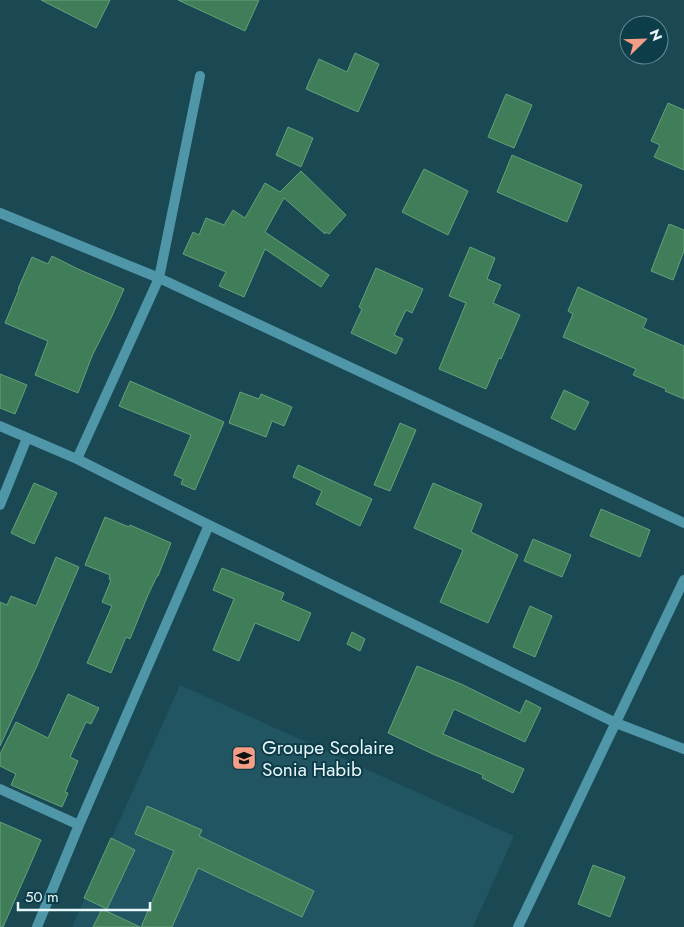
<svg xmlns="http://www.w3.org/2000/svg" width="684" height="927" font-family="Jost,sans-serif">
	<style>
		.built { fill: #205561 }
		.building { fill: #407e59; stroke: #63a17a }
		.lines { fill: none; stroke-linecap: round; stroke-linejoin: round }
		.minor { stroke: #4e96a8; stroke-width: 10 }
		.labels { text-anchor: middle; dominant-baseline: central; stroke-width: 4; stroke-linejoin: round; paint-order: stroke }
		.poi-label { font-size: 19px; fill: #e8f8fc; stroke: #0d3d48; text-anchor: start }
	</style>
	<rect width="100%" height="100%" fill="#1a4853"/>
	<path class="built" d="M 180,685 L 514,836 L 473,927 L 72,927 Z"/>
	<path class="building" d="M 41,0 L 110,0 L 96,28 Z
		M 178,0 L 259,0 L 245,31 Z
		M 355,53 L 379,64 L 358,112 L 306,89 L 319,59 L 347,72 Z
		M 506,94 L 532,105 L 514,148 L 488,137 Z
		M 668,103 L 684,110 L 684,170 L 654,157 L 660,145 L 651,141 Z
		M 288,127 L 313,138 L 301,167 L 276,155 Z
		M 512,155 L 582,185 L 567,222 L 497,192 Z
		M 424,169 L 468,191 L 448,235 L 402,212 Z
		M 301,171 L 346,215 L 329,234 L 326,232 L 325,234 L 284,198 L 265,232 L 329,275 L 321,287 L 265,249 L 244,297 L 219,286 L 226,272 L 183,254 L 193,232 L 199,235 L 206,218 L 224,225 L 233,210 L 245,218 L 265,183 L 280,192 Z
		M 669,224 L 684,230 L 684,251 L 673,280 L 651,271 Z
		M 470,247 L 495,258 L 487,279 L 501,285 L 493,303 L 520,315 L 501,359 L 499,358 L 486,389 L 439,369 L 466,303 L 449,296 Z
		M 52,256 L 78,269 L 124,289 L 111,318 L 92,356 L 78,393 L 35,375 L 48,341 L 5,323 L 19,289 L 18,289 L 32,257 L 48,264 Z
		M 376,268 L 423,289 L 412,313 L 406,310 L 394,335 L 403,339 L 396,354 L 351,333 L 362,309 L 359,307 Z
		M 578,287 L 647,319 L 643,328 L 684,346 L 684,399 L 665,391 L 666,389 L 633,375 L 636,369 L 563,337 L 573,314 L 568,311 Z
		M 0,374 L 27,385 L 15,414 L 0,408 Z
		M 130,381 L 224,422 L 195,490 L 181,484 L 183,479 L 174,475 L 191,435 L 119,406 Z
		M 564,390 L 589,402 L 575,430 L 551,418 Z
		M 240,392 L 259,399 L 261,394 L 292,407 L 284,426 L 272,421 L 266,437 L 229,423 Z
		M 400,423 L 416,430 L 390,491 L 374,485 Z
		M 298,465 L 372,499 L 360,526 L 316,504 L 322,491 L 293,477 Z
		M 34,483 L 57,493 L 34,544 L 11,533 Z
		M 433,483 L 482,504 L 471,532 L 518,555 L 488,623 L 440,602 L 463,550 L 414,528 Z
		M 601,509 L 650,530 L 640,557 L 590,536 Z
		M 105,517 L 129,527 L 130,525 L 171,543 L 158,576 L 157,576 L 148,595 L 130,639 L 126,637 L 111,673 L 87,663 L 112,606 L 102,602 L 111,580 L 109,579 L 110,575 L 85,565 Z
		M 533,539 L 571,555 L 562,577 L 524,561 Z
		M 56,557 L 79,567 L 36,668 L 0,746 L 0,602 L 7,605 L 11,596 L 36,606 Z
		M 222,568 L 284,593 L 281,600 L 311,613 L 299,641 L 255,623 L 239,661 L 213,650 L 234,599 L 213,590 Z
		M 530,606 L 552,616 L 535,657 L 513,647 Z
		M 352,632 L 365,639 L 360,651 L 347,644 Z
		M 417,666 L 461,684 L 520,713 L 526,700 L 541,708 L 525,742 L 454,709 L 443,734 L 524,769 L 513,793 L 482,778 L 483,775 L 435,755 L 388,733 Z
		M 68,694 L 99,708 L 91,724 L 86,722 L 70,757 L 78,761 L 65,792 L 68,793 L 62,807 L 11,785 L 16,774 L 0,766 L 0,754 L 16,722 L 48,738 Z
		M 147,806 L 202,830 L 199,836 L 314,891 L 302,917 L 198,868 L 172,927 L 141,927 L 174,851 L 135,834 Z
		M 0,822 L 41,840 L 3,927 L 0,927 Z
		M 111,838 L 135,850 L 107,909 L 84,898 Z
		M 593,865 L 625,877 L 610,917 L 578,904 Z
		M 102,909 L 140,927 L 93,927 Z"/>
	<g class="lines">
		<path class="minor" d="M 0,213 L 159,278 L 684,523
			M 0,426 L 77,459 L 209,525 L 616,723 L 684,749
			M 77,459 L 159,278 L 200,76
			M 0,505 L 27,438
			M 0,789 L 79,825
			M 37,927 L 79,825 L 209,525
			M 518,927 L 684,580"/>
	</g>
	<defs>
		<symbol id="school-square" viewBox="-11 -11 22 22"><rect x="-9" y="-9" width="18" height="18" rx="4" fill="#f49e88" stroke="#0d3d48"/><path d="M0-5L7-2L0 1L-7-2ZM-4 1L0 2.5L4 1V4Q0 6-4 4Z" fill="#111"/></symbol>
	</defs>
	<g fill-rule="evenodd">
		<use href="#school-square" x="230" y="744" width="28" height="28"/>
	</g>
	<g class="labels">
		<g class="poi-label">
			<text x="262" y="747">Groupe Scolaire<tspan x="262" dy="22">Sonia Habib</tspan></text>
		</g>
	</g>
	<g transform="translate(644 40) rotate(67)"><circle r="24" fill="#0d3d48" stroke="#658890"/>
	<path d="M0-4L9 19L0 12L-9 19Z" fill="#f49e88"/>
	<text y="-8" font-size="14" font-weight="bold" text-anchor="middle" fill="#e8f8fc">N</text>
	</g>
	<path d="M18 902v8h132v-8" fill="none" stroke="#e8f8fc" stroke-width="2.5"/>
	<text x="25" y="902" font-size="15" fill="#e8f8fc" stroke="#0d3d48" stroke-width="4" paint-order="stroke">50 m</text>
</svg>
